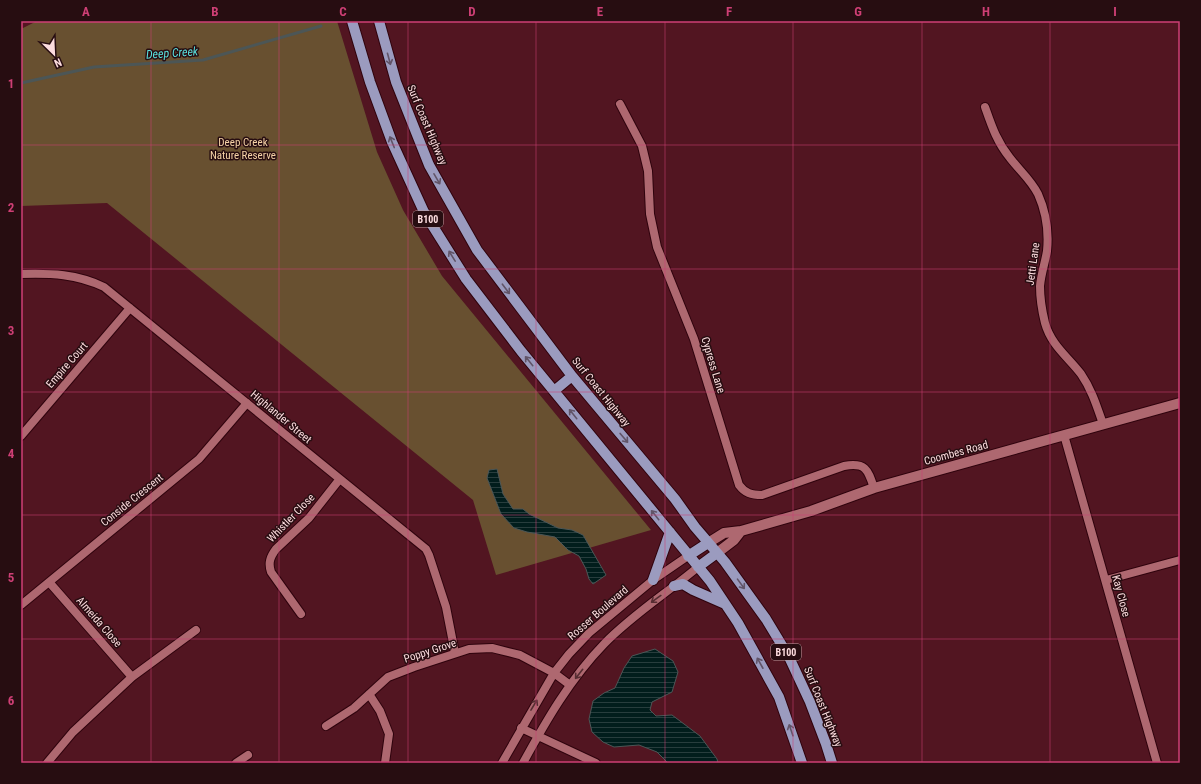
<svg xmlns="http://www.w3.org/2000/svg" width="1201" height="784" font-family="'Roboto Condensed',sans-serif">
	<style>
		.park { fill: #685030 }
		.water { fill: url(#water-rules); stroke: #4c5656 }
		.lines { fill: none; stroke-linecap: round; stroke-linejoin: round }
		.stream { stroke: #4c5656; stroke-width: 3 }
		.street-casing { stroke: #2f030d; stroke-width: 10 }
		.secondary-casing { stroke: #2f030d; stroke-width: 12 }
		.primary-casing { stroke: #2f030d; stroke-width: 12 }
		.street { stroke: #ae6870; stroke-width: 8 }
		.secondary { stroke: #ae6870; stroke-width: 10 }
		.primary { stroke: #9b9bbf; stroke-width: 10 }
		.oneway { stroke: #615468 }
		.oneway2 { stroke: #562d32 }
		.grid { fill: none; stroke: #ce3f75; stroke-width: 1; stroke-opacity: 0.55 }
		.labels { text-anchor: middle; dominant-baseline: central; stroke-width: 3; stroke-linejoin: round; paint-order: stroke }
		.shield { fill: #270d11; stroke: #bc9ea0; stroke-width: 1 }
		.shield-label { font-size: 10px; font-weight: bold; fill: #fcdcde }
		.street-label { font-size: 11px; fill: #fcdcde; stroke: #270d11 }
		.park-label { font-size: 11px; fill: #f6d3a7; stroke: #270d11 }
		.water-label { font-size: 12px; font-style: italic; fill: #5ae1de; stroke: #270d11 }
		.neatline { fill: none; stroke: #ce3f75; stroke-width: 1.5 }
		.grid-label { font-size: 13px; text-anchor: middle; font-weight: bold; fill: #ce3f75 }
	</style>
	<defs>
		<pattern id="water-rules" width="6" height="5" patternUnits="userSpaceOnUse"><rect width="6" height="5" fill="#011d1c"/><path d="M0 2.5h6" fill="none" stroke="#273d3d"/></pattern>
	</defs>
	<rect width="100%" height="100%" fill="#521521"/>
	<path class="park" d="M 37,21 L 337,21 L 377,152 L 403,210 L 442,276 L 651,530 L 496,575 L 473,500 L 107,203 L 21,206 L 21,27 L 23,28 Z"/>
	<path class="water" d="M 497,469 L 503,494 L 513,509 L 523,509 L 529,514 L 558,528 L 572,530 L 583,535 L 606,575 L 593,584 L 589,579 L 586,569 L 579,556 L 568,550 L 555,537 L 527,532 L 514,528 L 501,514 L 487,478 L 489,470 Z
		M 655,649 L 673,661 L 678,672 L 672,692 L 652,702 L 650,710 L 656,716 L 672,715 L 700,736 L 717,759 L 718,763 L 668,763 L 657,752 L 639,745 L 614,747 L 603,742 L 592,732 L 589,719 L 593,701 L 604,693 L 615,688 L 624,668 L 632,656 Z"/>
	<g class="lines">
		<path class="stream" d="M 21,83 L 94,67 L 203,60 L 321,26"/>
		<defs>
			<path id="street" d="M 620,104 L 642,146 L 648,171 L 650,214 L 657,247 L 694,339 L 739,485 C 745,493 751,495 762,495 L 844,466 C 866,462 868,470 874,488
				M 985,107 C 992,127 997,142 1010,158 C 1020,171 1031,180 1038,194 C 1046,212 1049,231 1047,251 C 1045,263 1041,274 1040,286 C 1040,299 1042,311 1045,323 C 1051,345 1068,357 1081,374 C 1092,390 1097,407 1103,424
				M 21,274 C 51,273 77,274 104,287 L 426,549 L 429,555 L 446,607 L 455,653
				M 1064,435 L 1157,763
				M 21,436 L 130,308
				M 1106,580 L 1180,560
				M 49,582 L 132,677 L 196,630
				M 21,605 L 199,459 L 247,403
				M 301,614 L 271,572 C 268,563 270,557 276,549 L 309,518 L 339,480
				M 369,694 L 380,711 L 389,734 L 385,763
				M 326,726 L 354,708 L 388,677 L 414,667 L 469,649 L 492,648 L 520,655 L 554,673 L 570,685
				M 521,728 L 596,763
				M 47,763 L 73,732 L 132,677
				M 236,763 L 248,755
				M 502,763 L 554,673 L 569,654 L 589,633 L 653,580 L 688,556
				M 523,763 C 546,721 570,679 604,644 C 632,615 667,593 698,567"/>
			<path id="secondary" d="M 708,543 L 724,533 L 741,531 L 811,511 L 874,488 L 1180,403
				M 717,553 L 734,540 L 741,531"/>
			<path id="primary" d="M 352,21 L 370,82 L 392,142 L 424,212 L 466,279 L 521,351 L 710,581 L 738,623 L 779,697 L 802,763
				M 379,21 L 396,82 L 429,165 L 477,250 L 572,376 L 675,499 L 695,527 L 725,562 L 766,619 L 789,657 L 810,702 L 826,744 L 832,763
				M 554,391 L 572,376
				M 688,556 L 708,543
				M 698,567 L 717,553
				M 653,580 L 670,532
				M 674,586 L 683,584 L 693,590 L 725,604"/>
		</defs>
		<use href="#street" class="street-casing"/>
		<use href="#secondary" class="secondary-casing"/>
		<use href="#primary" class="primary-casing"/>
		<use href="#street" class="street"/>
		<use href="#secondary" class="secondary"/>
		<use href="#primary" class="primary"/>
	</g>
	<defs><path id="oneway-shaft" d="M-6 0H5M1.5-3L5.5 0L1.5 3" fill="none" stroke-width="1.6" stroke-linecap="round" stroke-linejoin="round"/></defs>
	<g class="oneway">
		<use href="#oneway-shaft" transform="translate(389 59) rotate(75)"/>
		<use href="#oneway-shaft" transform="translate(392 142) rotate(-112)"/>
		<use href="#oneway-shaft" transform="translate(437 179) rotate(60)"/>
		<use href="#oneway-shaft" transform="translate(452 256) rotate(-122)"/>
		<use href="#oneway-shaft" transform="translate(506 289) rotate(53)"/>
		<use href="#oneway-shaft" transform="translate(529 361) rotate(-129)"/>
		<use href="#oneway-shaft" transform="translate(573 414) rotate(-129)"/>
		<use href="#oneway-shaft" transform="translate(624 438) rotate(50)"/>
		<use href="#oneway-shaft" transform="translate(655 515) rotate(-129)"/>
		<use href="#oneway-shaft" transform="translate(741 584) rotate(54)"/>
		<use href="#oneway-shaft" transform="translate(760 663) rotate(-119)"/>
		<use href="#oneway-shaft" transform="translate(791 730) rotate(-109)"/>
	</g>
	<g class="oneway2">
		<use href="#oneway-shaft" transform="translate(656 599) rotate(144)"/>
		<use href="#oneway-shaft" transform="translate(579 674) rotate(128)"/>
		<use href="#oneway-shaft" transform="translate(534 705) rotate(-59)"/>
	</g>
	<path class="grid" d="M 151,21 L 151,763M 279,21 L 279,763M 408,21 L 408,763M 536,21 L 536,763M 665,21 L 665,763M 793,21 L 793,763M 922,21 L 922,763M 1050,21 L 1050,763M 21,145 L 1180,145M 21,269 L 1180,269M 21,392 L 1180,392M 21,515 L 1180,515M 21,639 L 1180,639"/>
	<g class="labels">
		<g class="shield">
			<rect x="413" y="211" width="30" height="16" rx="3"/>
			<rect x="771" y="644" width="30" height="16" rx="3"/>
		</g>
		<g class="shield-label">
			<text x="428" y="219">B100</text>
			<text x="786" y="652">B100</text>
		</g>
		<g class="street-label">
			<text transform="translate(427 125) rotate(67)">Surf Coast Highway</text>
			<text transform="translate(1033 264) rotate(-82)">Jetti Lane</text>
			<text transform="translate(67 365) rotate(-49)">Empire Court</text>
			<text transform="translate(713 365) rotate(73)">Cypress Lane</text>
			<text transform="translate(601 392) rotate(51)">Surf Coast Highway</text>
			<text transform="translate(281 417) rotate(40)">Highlander Street</text>
			<text transform="translate(956 453) rotate(-15)">Coombes Road</text>
			<text transform="translate(132 500) rotate(-39)">Conside Crescent</text>
			<text transform="translate(291 518) rotate(-46)">Whistler Close</text>
			<text transform="translate(1121 596) rotate(75)">Kay Close</text>
			<text transform="translate(598 613) rotate(-41)">Rosser Boulevard</text>
			<text transform="translate(99 622) rotate(49)">Almeida Close</text>
			<text transform="translate(430 651) rotate(-18)">Poppy Grove</text>
			<text transform="translate(823 707) rotate(68)">Surf Coast Highway</text>
		</g>
		<g class="park-label">
			<text x="243" y="142">Deep Creek<tspan x="243" dy="13">Nature Reserve</tspan></text>
		</g>
		<g class="water-label">
			<text transform="translate(172 53) rotate(-4)">Deep Creek</text>
		</g>
	</g>
	<rect width="1201" height="784" fill="none" stroke="#270d11" stroke-width="44"/>
	<g transform="translate(54 54) rotate(156)" stroke="#270d11" stroke-width="3" paint-order="stroke">
	<path d="M0-3L7 15L0 10L-7 15Z" fill="#fcdcde"/>
	<text y="-6" font-size="11" font-weight="bold" text-anchor="middle" fill="#fcdcde">N</text>
	</g>
	<rect x="22" y="22" width="1157" height="740" class="neatline"/>
	<g class="grid-label">
		<text x="86" y="16">A</text>
		<text x="215" y="16">B</text>
		<text x="343" y="16">C</text>
		<text x="472" y="16">D</text>
		<text x="600" y="16">E</text>
		<text x="729" y="16">F</text>
		<text x="858" y="16">G</text>
		<text x="986" y="16">H</text>
		<text x="1115" y="16">I</text>
		<text x="11" y="88">1</text>
		<text x="11" y="212">2</text>
		<text x="11" y="335">3</text>
		<text x="11" y="458">4</text>
		<text x="11" y="582">5</text>
		<text x="11" y="705">6</text>
	</g>
</svg>
